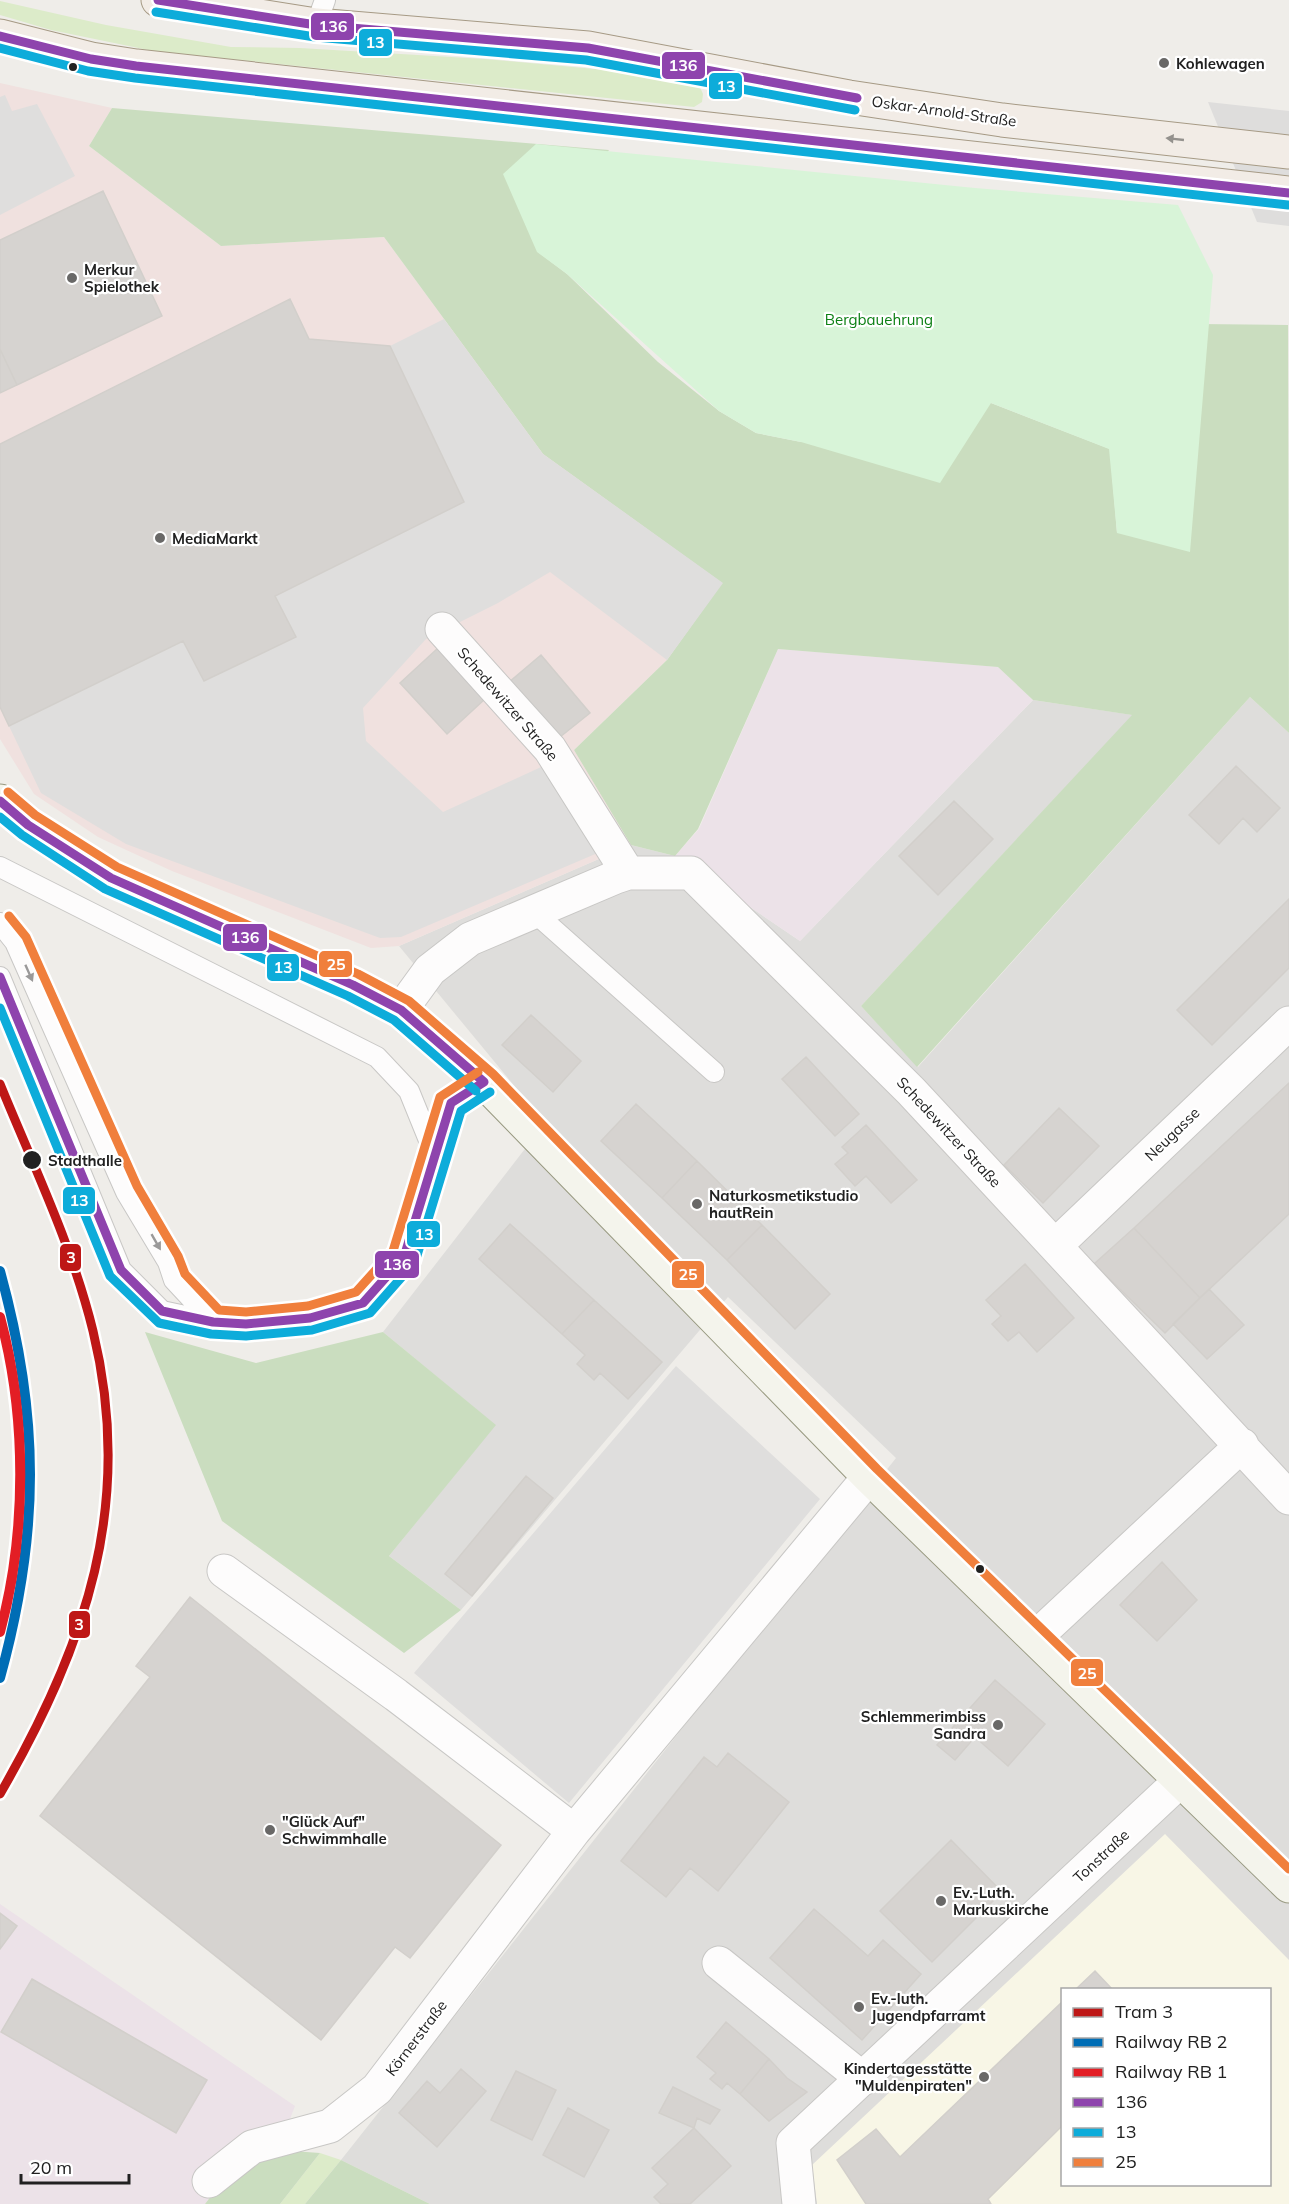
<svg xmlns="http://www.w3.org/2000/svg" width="1289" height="2204" font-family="Mulish,sans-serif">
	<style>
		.residential { fill: #dedddb; fill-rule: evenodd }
		.commercial { fill: #f0e1df }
		.industrial { fill: #ece2e8 }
		.education { fill: #f8f6e6; fill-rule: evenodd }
		.grass { fill: #dcebc9 }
		.forest { fill: #caddbf }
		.park { fill: #d8f4d8 }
		.parking { fill: #dfdedd }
		.pier { fill: #dedddc }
		.building { fill: #d6d3d0; stroke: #d2cfcb; stroke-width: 1.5 }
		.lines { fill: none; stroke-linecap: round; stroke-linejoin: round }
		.lane-casing { stroke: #c8c7c5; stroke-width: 22 }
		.street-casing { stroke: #c8c7c5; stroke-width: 35 }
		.secondary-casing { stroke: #989980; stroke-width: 35 }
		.primary-casing { stroke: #a69a85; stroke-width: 35 }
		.lane { stroke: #fdfcfc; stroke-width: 20 }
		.street { stroke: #fdfcfc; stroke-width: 33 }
		.secondary { stroke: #f4f4ec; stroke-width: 33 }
		.primary { stroke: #f2ece6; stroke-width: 33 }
		.bus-1-casing { stroke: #fff; stroke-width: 14 }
		.bus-2-casing { stroke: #fff; stroke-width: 14 }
		.bus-3-casing { stroke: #fff; stroke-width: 14 }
		.bus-1 { stroke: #8e44ad; stroke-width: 9 }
		.bus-2 { stroke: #0dacda; stroke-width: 9 }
		.bus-3 { stroke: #f07f3c; stroke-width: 9 }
		.rail-1-casing { stroke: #fff; stroke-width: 15 }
		.rail-2-casing { stroke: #fff; stroke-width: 15 }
		.rail-1 { stroke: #006db5; stroke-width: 10 }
		.rail-2 { stroke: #e31e25; stroke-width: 10 }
		.tram-1-casing { stroke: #fff; stroke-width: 14 }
		.tram-1 { stroke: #be1716; stroke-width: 9 }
		.oneway { fill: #94918d }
		.oneway2 { fill: #9a9999 }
		.poi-dot { fill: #696867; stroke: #fff; stroke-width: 2 }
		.bus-dot { fill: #212121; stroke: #fff; stroke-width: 2 }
		.labels { text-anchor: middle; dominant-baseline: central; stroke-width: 4.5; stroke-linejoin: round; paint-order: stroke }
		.poi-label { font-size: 15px; font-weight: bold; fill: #212121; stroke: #fff; text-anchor: start }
		.street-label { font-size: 15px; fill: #212121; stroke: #fff }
		.park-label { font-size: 15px; fill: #0d8015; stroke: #fff }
		.stop-label { font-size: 15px; font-weight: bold; fill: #212121; stroke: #fff; text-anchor: start }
		.line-badge { stroke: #fff; stroke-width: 2 }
		.badge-label { font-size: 16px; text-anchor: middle; font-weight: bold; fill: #fff }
	</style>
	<rect width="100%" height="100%" fill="#efede9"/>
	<path class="residential" d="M 1250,697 L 1289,733 L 1289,2204 L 430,2204 L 341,2160 L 896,1458 L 728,1297 L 461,1610 L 389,1556 L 495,1425 L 383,1332 L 545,1123 L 399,946 L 631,845 L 675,856 L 800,941 L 1033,700 L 1133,715 L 861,1006 L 918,1067 ZM 1062,1990 L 1270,1990 L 1270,2184 L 1062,2184 Z"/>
	<path class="commercial" d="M 0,83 L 112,108 L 89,146 L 221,246 L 384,237 L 543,454 L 723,583 L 667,660 L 574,750 L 631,845 L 399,946 L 371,948 L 172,871 L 98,837 L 34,794 L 0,739 Z"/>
	<path class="industrial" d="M 778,649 L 998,667 L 1033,700 L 800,941 L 675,856 L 699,829 Z
		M 0,1904 L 295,2106 L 278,2150 L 225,2178 L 205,2204 L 0,2204 Z"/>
	<path class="education" d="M 1165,1834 L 1289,1960 L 1289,2204 L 817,2204 L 812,2165 ZM 1062,1990 L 1270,1990 L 1270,2184 L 1062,2184 Z"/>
	<path class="grass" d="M 0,1 L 106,25 L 231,47 L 300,48 L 485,59 L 628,72 L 699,85 L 703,94 L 702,102 L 694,107 L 153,51 L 51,30 L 0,15 Z
		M 320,2153 L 341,2160 L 305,2204 L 280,2204 Z"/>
	<path class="forest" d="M 112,108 L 609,150 L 538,252 L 567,274 L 658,362 L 719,411 L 756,433 L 801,442 L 991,403 L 1110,449 L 1117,533 L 1198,324 L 1288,325 L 1289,733 L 1250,697 L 917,1067 L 861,1006 L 1132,715 L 1033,700 L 998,667 L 778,649 L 698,829 L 675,856 L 631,845 L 574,750 L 667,660 L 722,583 L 543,454 L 384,237 L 221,246 L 89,146 Z
		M 145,1332 L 256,1363 L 383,1332 L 496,1425 L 389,1556 L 461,1610 L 404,1653 L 222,1521 Z
		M 278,2150 L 320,2153 L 280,2204 L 205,2204 L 225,2178 Z
		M 341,2160 L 430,2204 L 305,2204 Z"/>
	<path class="park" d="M 536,144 L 975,188 L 1178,205 L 1213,275 L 1190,552 L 1117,533 L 1109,449 L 991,403 L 940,483 L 801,442 L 756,433 L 719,411 L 567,274 L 537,252 L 503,174 Z"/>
	<path class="parking" d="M 5,95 L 12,111 L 37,104 L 75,176 L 0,215 L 0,97 Z
		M 444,319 L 543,454 L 723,583 L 667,660 L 550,572 L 498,603 L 426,639 L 363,708 L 366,741 L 443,812 L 552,762 L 600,852 L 401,937 L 380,938 L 126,844 L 41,793 L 9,726 L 183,641 L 204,681 L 295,637 L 275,596 L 464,502 L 390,346 Z
		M 676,1366 L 820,1499 L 569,1803 L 414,1673 Z"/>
	<path class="pier" d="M 1208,102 L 1289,111 L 1289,226 L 1257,222 Z"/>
	<path class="building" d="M 103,191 L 162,316 L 17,385 L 0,349 L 0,240 Z
		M 290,299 L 309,339 L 390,346 L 464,502 L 275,596 L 296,637 L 204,681 L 183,641 L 9,726 L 0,707 L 0,444 Z
		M 0,349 L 17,385 L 0,393 Z
		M 438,648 L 485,699 L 447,734 L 400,683 Z
		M 541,655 L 590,713 L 550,745 L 502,688 Z
		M 1236,766 L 1280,808 L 1257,832 L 1243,818 L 1219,844 L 1189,815 Z
		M 954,801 L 993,839 L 938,895 L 899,856 Z
		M 1289,899 L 1289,968 L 1212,1045 L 1177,1010 Z
		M 531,1015 L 581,1061 L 553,1092 L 502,1045 Z
		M 806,1057 L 859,1114 L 835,1136 L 782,1079 Z
		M 1289,1083 L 1289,1214 L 1200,1298 L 1134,1228 Z
		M 636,1104 L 697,1161 L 662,1198 L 601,1141 Z
		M 1059,1108 L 1099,1146 L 1043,1203 L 1004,1165 Z
		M 866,1125 L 917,1180 L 891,1203 L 866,1176 L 855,1186 L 835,1164 L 848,1153 L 842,1147 Z
		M 697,1161 L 762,1225 L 727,1260 L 662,1198 Z
		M 510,1224 L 594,1300 L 562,1334 L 479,1259 Z
		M 762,1225 L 830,1294 L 795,1329 L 727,1260 Z
		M 1134,1228 L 1200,1298 L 1165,1333 L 1094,1264 Z
		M 1025,1264 L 1074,1318 L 1037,1352 L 1019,1332 L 1008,1341 L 992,1324 L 1001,1316 L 986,1300 Z
		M 1209,1289 L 1244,1325 L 1207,1359 L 1173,1324 Z
		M 594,1300 L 662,1362 L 628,1399 L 600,1373 L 594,1380 L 577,1364 L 585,1355 L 562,1334 Z
		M 526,1476 L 553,1498 L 472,1596 L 445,1574 Z
		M 1162,1562 L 1197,1600 L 1157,1641 L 1120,1605 Z
		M 190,1597 L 501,1845 L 410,1958 L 395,1947 L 321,2040 L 40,1816 L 150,1677 L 136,1666 Z
		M 995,1680 L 1045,1724 L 1008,1766 L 975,1737 L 955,1760 L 937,1745 Z
		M 728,1753 L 789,1802 L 718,1891 L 690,1868 L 666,1897 L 621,1861 L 704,1757 L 717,1767 Z
		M 951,1840 L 1002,1892 L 932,1962 L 880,1911 Z
		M 814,1909 L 868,1956 L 883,1940 L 921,1974 L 862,2040 L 770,1958 Z
		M 0,1913 L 17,1926 L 0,1949 Z
		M 1095,1971 L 1113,1990 L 1075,1990 Z
		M 32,1979 L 207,2080 L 176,2133 L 1,2032 Z
		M 1062,2002 L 1062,2126 L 988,2199 L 991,2204 L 866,2204 L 837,2160 L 876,2129 L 900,2157 Z
		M 726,2022 L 769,2059 L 740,2094 L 727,2083 L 722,2089 L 710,2079 L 716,2073 L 697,2057 Z
		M 769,2059 L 787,2078 L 807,2092 L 769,2121 L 740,2094 Z
		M 461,2069 L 486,2091 L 437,2147 L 399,2113 L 427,2081 L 440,2093 Z
		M 516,2071 L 556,2090 L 532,2140 L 491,2120 Z
		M 673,2087 L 720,2110 L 710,2124 L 697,2118 L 694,2128 L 659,2113 Z
		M 568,2108 L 609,2130 L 584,2177 L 543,2155 Z
		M 694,2128 L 731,2166 L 690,2204 L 661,2204 L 654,2197 L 668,2184 L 652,2168 Z"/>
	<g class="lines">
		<defs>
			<path id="lane" d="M 316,25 L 325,0
				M 0,867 L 377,1057 L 409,1091 L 435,1155
				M 534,912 L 714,1072
				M 0,923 L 15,942 L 126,1192 L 168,1262 L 174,1280 L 213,1322
				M 0,977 L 121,1270 L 162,1311 L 213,1322 L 246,1324 L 310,1318 L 363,1303 L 404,1257 L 451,1103 L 484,1082"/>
			<path id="street" d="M 442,629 L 550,749 L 628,873
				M 401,1010 L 430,970 L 470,939 L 616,877 L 628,873 L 691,873 L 911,1091 L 1289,1498
				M 1055,1246 L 1289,1023
				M 224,1571 L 396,1695 L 574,1831
				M 1036,1637 L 1242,1445
				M 719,1963 L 863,2079
				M 209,2181 L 252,2147 L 330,2126 L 377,2089 L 574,1831 L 869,1477
				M 799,2204 L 793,2143 L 1180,1781"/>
			<path id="secondary" d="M 0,801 L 28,825 L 111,878 L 353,985 L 401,1010 L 484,1082 L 869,1477 L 1289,1886"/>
			<path id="primary" d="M 158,0 L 316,25 L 588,48 L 849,97 L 1002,120 L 1289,152
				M 0,36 L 91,59 L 136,66 L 1289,193"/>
		</defs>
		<use href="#lane" class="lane-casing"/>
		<use href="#street" class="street-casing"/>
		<use href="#secondary" class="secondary-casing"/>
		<use href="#primary" class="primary-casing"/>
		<use href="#lane" class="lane"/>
		<use href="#street" class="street"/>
		<use href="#secondary" class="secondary"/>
		<use href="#primary" class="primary"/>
		<defs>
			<path id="bus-1" d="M 158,0 L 316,25 L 588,48 L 857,98
				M 0,36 L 91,59 L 136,66 L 1289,193
				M 0,801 L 28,825 L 111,878 L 353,985 L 401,1010 L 484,1082
				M 0,977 L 121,1270 L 162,1311 L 213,1322 L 246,1324 L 310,1318 L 363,1303 L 404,1257 L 451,1103 L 484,1082"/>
			<path id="bus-2" d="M 156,12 L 315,37 L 586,60 L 855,110
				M 0,48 L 88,71 L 135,78 L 1288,205
				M 0,817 L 22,835 L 105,889 L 348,996 L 394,1020 L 476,1091
				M 0,1008 L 110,1276 L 159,1323 L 211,1334 L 246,1336 L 312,1330 L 370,1313 L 415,1262 L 461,1111 L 490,1092"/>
			<path id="bus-3" d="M 8,792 L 35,815 L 117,867 L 358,974 L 409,1001 L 493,1074 L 877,1469 L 1289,1869
				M 9,916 L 26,937 L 137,1186 L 178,1256 L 185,1274 L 219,1310 L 246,1312 L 308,1306 L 356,1292 L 393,1251 L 440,1097 L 478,1072"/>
		</defs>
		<use href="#bus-1" class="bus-1-casing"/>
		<use href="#bus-2" class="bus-2-casing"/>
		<use href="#bus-3" class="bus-3-casing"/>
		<use href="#bus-1" class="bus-1"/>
		<use href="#bus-2" class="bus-2"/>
		<use href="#bus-3" class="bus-3"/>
		<defs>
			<path id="rail-1" d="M 0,1271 C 40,1416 40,1533 0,1678"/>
			<path id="rail-2" d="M 0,1317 C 27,1416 27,1533 0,1632"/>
		</defs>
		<use href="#rail-1" class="rail-1-casing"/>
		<use href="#rail-2" class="rail-2-casing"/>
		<use href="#rail-1" class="rail-1"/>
		<use href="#rail-2" class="rail-2"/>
		<defs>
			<path id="tram-1" d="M 0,1084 C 33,1165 72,1245 93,1331 C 135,1504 86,1645 0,1794"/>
		</defs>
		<use href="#tram-1" class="tram-1-casing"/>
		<use href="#tram-1" class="tram-1"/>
	</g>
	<defs><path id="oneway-solid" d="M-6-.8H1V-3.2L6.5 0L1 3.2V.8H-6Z" transform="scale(1.5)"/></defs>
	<use class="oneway" href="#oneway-solid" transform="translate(1175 139) rotate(-174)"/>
	<g class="oneway2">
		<use href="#oneway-solid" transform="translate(29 973) rotate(66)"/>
		<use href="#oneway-solid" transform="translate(156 1242) rotate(60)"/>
	</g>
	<g class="poi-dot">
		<circle cx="1164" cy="63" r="6"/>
		<circle cx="72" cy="278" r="6"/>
		<circle cx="160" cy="538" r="6"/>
		<circle cx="697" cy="1204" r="6"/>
		<circle cx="998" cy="1725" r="6"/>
		<circle cx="270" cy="1830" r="6"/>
		<circle cx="941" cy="1901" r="6"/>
		<circle cx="859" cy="2007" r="6"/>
		<circle cx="984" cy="2077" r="6"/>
	</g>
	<g class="bus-dot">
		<circle cx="73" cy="67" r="5"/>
		<circle cx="32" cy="1160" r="10"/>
		<circle cx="980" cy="1569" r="5"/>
	</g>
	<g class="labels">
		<g class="poi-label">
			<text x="1176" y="63">Kohlewagen</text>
			<text x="84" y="269">Merkur<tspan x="84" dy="17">Spielothek</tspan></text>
			<text x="172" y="538">MediaMarkt</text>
			<text x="709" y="1195">Naturkosmetikstudio<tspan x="709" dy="17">hautRein</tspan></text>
			<text x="986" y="1716" text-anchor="end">Schlemmerimbiss<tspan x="986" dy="17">Sandra</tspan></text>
			<text x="282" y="1821">"Glück Auf"<tspan x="282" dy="17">Schwimmhalle</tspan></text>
			<text x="953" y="1892">Ev.-Luth.<tspan x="953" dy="17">Markuskirche</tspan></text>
			<text x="871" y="1998">Ev.-luth.<tspan x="871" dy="17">Jugendpfarramt</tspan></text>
			<text x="972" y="2068" text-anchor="end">Kindertagesstätte<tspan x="972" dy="17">"Muldenpiraten"</tspan></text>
		</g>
		<g class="street-label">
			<text transform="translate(944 111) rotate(8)">Oskar-Arnold-Straße</text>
			<text transform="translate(508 704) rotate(49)">Schedewitzer Straße</text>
			<text transform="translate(949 1132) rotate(47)">Schedewitzer Straße</text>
			<text transform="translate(1172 1134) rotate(-44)">Neugasse</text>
			<text transform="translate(1101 1856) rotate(-43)">Tonstraße</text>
			<text transform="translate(416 2038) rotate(-53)">Körnerstraße</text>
		</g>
		<g class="park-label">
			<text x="879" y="319">Bergbauehrung</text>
		</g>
		<g class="stop-label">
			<text x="48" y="1160">Stadthalle</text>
		</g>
	</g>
	<g class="line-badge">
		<rect x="310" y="12" width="45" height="29" rx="6" fill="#8e44ad"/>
		<rect x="358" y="28" width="35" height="29" rx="6" fill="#0dacda"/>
		<rect x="661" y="51" width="45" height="29" rx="6" fill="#8e44ad"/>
		<rect x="708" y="72" width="35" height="28" rx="6" fill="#0dacda"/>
		<rect x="222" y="923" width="46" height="29" rx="6" fill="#8e44ad"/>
		<rect x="318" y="950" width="35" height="28" rx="6" fill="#f07f3c"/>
		<rect x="266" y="953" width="34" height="29" rx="6" fill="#0dacda"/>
		<rect x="62" y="1186" width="34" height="29" rx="6" fill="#0dacda"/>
		<rect x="406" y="1220" width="35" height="28" rx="6" fill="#0dacda"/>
		<rect x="59" y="1243" width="23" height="29" rx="6" fill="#be1716"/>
		<rect x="374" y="1250" width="46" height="29" rx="6" fill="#8e44ad"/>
		<rect x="671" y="1260" width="34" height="29" rx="6" fill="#f07f3c"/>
		<rect x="68" y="1610" width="23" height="29" rx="6" fill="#be1716"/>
		<rect x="1070" y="1658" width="34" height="29" rx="6" fill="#f07f3c"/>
	</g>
	<g class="badge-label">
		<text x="333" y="32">136</text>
		<text x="375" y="48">13</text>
		<text x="683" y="71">136</text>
		<text x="726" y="92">13</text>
		<text x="245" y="943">136</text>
		<text x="336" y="970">25</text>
		<text x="283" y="973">13</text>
		<text x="79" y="1206">13</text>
		<text x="424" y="1240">13</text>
		<text x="71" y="1263">3</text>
		<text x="397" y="1270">136</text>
		<text x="688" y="1280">25</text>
		<text x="79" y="1630">3</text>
		<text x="1087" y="1679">25</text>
	</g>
	<rect x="1061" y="1988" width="210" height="198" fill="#ffffff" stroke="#a6a6a6" stroke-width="1.5"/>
	<rect x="1073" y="2008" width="30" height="9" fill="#be1716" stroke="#a6a6a6" stroke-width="1.5"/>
	<text x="1115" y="2018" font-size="18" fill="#212121">Tram 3</text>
	<rect x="1073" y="2038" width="30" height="9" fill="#006db5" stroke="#a6a6a6" stroke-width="1.5"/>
	<text x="1115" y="2048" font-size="18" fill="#212121">Railway RB 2</text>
	<rect x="1073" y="2068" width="30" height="9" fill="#e31e25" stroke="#a6a6a6" stroke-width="1.5"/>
	<text x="1115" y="2078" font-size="18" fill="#212121">Railway RB 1</text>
	<rect x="1073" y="2098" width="30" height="9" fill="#8e44ad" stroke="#a6a6a6" stroke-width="1.5"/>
	<text x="1115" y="2108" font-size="18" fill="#212121">136</text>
	<rect x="1073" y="2128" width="30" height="9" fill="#0dacda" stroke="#a6a6a6" stroke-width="1.5"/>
	<text x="1115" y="2138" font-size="18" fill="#212121">13</text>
	<rect x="1073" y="2158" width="30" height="9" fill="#f07f3c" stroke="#a6a6a6" stroke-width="1.5"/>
	<text x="1115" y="2168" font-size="18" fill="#212121">25</text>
	<path d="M21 2174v9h108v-9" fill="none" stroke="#212121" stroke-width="3"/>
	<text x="30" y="2174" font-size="18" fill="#212121" stroke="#ffffff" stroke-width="4.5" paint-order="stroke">20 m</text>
</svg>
